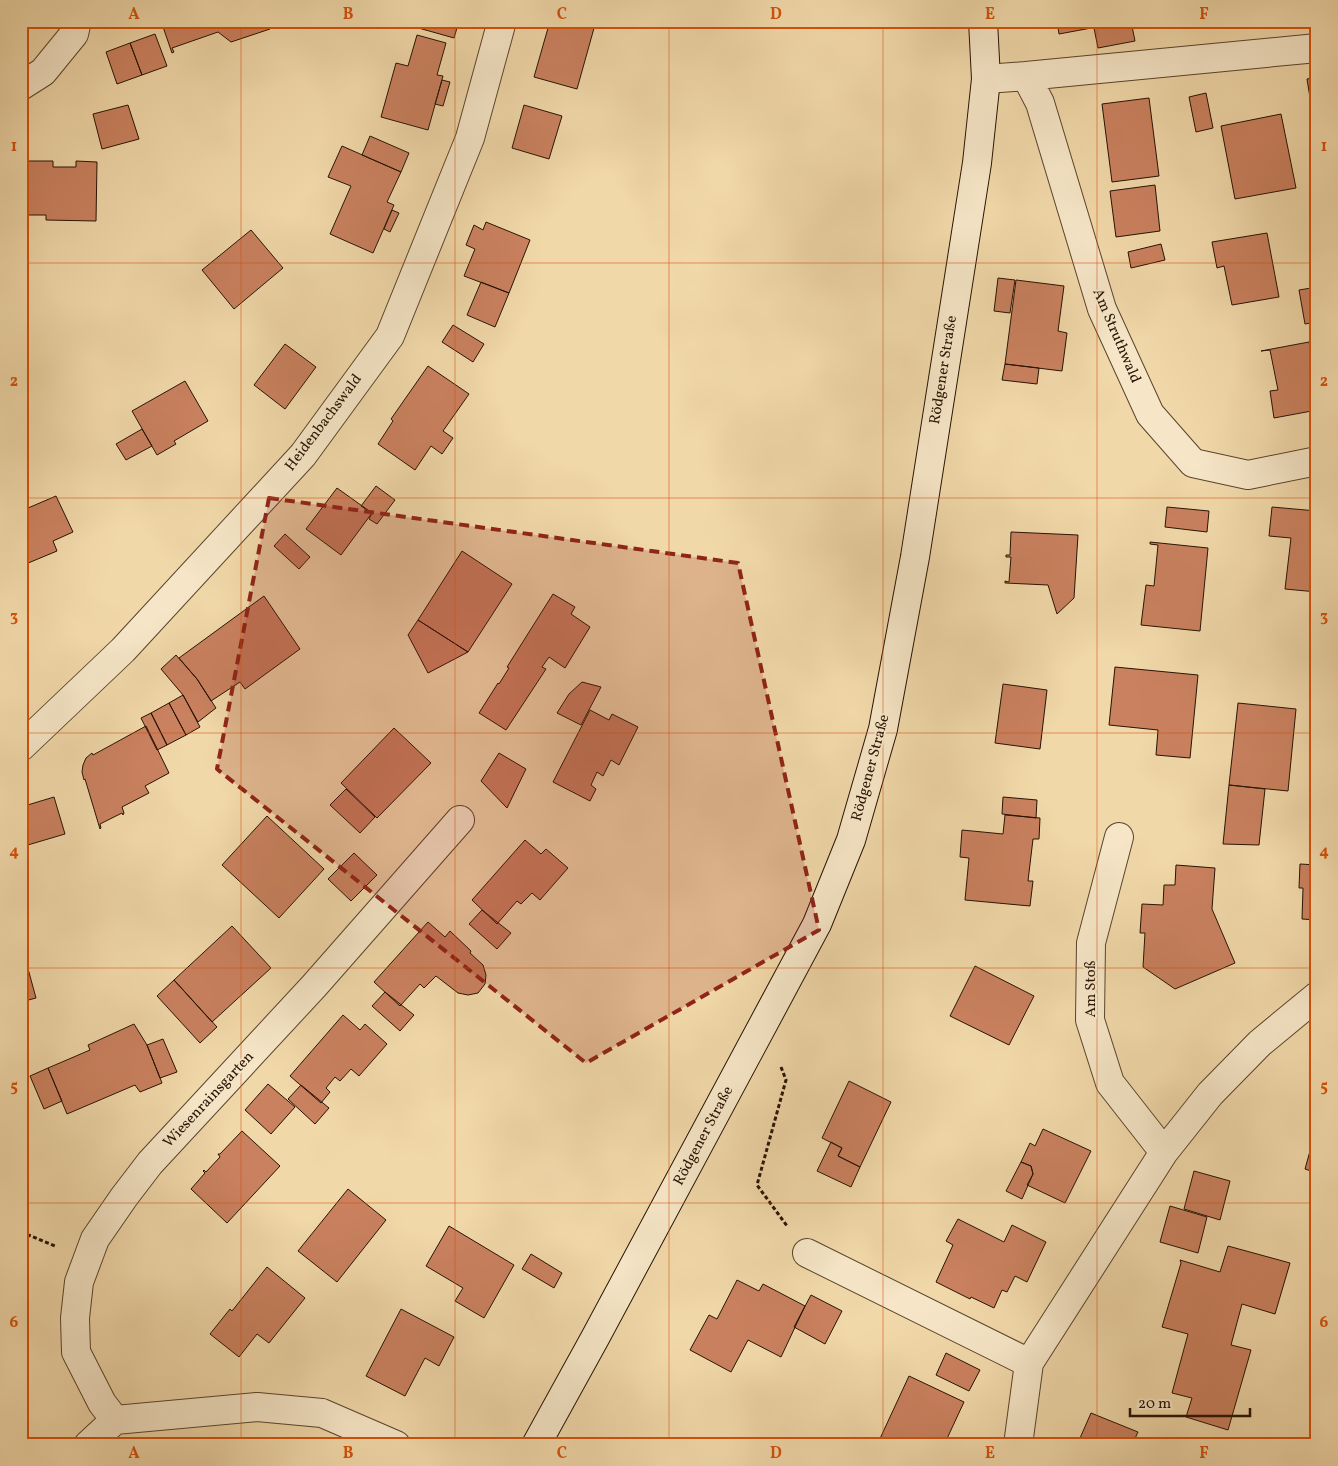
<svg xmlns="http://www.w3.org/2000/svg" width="1338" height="1466" font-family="Vollkorn,serif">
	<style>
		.building { fill: #ca815f; stroke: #261203 }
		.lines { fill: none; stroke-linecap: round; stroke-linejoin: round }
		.minor-casing { stroke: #59442c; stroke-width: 30 }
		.secondary-casing { stroke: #261203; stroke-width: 30 }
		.path { stroke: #261203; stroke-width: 3; stroke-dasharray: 4 2.5; stroke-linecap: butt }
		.minor { stroke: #f6e6c7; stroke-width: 28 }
		.secondary { stroke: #f6e6c7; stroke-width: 28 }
		.marked { fill: #8f2418; fill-opacity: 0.2; stroke: #8f2418; stroke-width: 4; stroke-dasharray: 10 6; stroke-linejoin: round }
		.grid { fill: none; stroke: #d5520b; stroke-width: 1; stroke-opacity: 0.55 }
		.labels { text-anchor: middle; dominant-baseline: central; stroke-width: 4; stroke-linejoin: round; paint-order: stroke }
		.street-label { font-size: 15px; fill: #261203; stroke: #f6e6c7 }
		.neatline { fill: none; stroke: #d5520b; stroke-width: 2 }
		.grid-label { font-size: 16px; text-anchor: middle; font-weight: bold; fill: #d5520b }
	</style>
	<rect width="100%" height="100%" fill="#f1d8a9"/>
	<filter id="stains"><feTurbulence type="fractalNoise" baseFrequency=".004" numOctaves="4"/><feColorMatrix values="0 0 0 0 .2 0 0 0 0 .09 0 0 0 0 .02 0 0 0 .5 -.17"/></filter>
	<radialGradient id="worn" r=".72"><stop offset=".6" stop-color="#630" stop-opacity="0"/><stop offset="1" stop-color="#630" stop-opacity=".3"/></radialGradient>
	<path class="building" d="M 161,21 L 267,21 L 270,29 L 231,42 L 218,32 L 172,48 L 174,52 L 172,53 Z
		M 417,21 L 459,21 L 454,38 L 415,27 Z
		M 550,21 L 596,21 L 577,89 L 534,77 Z
		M 1057,21 L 1118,21 L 1118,23 L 1059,34 Z
		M 1118,21 L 1131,21 L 1135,41 L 1098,48 L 1094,28 L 1118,23 Z
		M 155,34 L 167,66 L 142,75 L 130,43 Z
		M 417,35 L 446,43 L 437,75 L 443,76 L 428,130 L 381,117 L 396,63 L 408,66 Z
		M 130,43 L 142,75 L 117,84 L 106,52 Z
		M 1317,77 L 1317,135 L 1316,135 L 1307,79 Z
		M 442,80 L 450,82 L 443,106 L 435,104 Z
		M 1206,93 L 1213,128 L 1196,132 L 1189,97 Z
		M 1149,98 L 1159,176 L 1112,182 L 1102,104 Z
		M 128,105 L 139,139 L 102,149 L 93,114 Z
		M 524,105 L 562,116 L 549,159 L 512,148 Z
		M 1281,114 L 1296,188 L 1235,199 L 1221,126 Z
		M 370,136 L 409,153 L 401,172 L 362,155 Z
		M 342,146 L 401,172 L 387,202 L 394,205 L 373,253 L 330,234 L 351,186 L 328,177 Z
		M 21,161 L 53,161 L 53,167 L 76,167 L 76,161 L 97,162 L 96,221 L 46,220 L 46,215 L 21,215 Z
		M 1155,185 L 1160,231 L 1116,237 L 1110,191 Z
		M 392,210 L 399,213 L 390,232 L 384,229 Z
		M 486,222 L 530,240 L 509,293 L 464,276 L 475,249 L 466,245 L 474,225 L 483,230 Z
		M 251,230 L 283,268 L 234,309 L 202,270 Z
		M 1267,233 L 1279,297 L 1232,305 L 1224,266 L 1217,268 L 1212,242 Z
		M 1161,244 L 1165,260 L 1131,268 L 1128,252 Z
		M 998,278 L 1015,280 L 1010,313 L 994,311 Z
		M 1016,280 L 1064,286 L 1058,331 L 1067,333 L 1062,371 L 1005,364 Z
		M 481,282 L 509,293 L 495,327 L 467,315 Z
		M 1317,287 L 1317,322 L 1305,324 L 1299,290 Z
		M 453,325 L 484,344 L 473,362 L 442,342 Z
		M 1309,342 L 1317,381 L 1317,410 L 1274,418 L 1270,391 L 1278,390 L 1270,350 L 1261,351 Z
		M 285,344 L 316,367 L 285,409 L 254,385 Z
		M 1005,364 L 1039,368 L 1037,384 L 1002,380 Z
		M 428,366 L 469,394 L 443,431 L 453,438 L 442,454 L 431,446 L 415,470 L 378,444 L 393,421 L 391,419 Z
		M 185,381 L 208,421 L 174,441 L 176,444 L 157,455 L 132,411 Z
		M 142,429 L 152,446 L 126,460 L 116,444 Z
		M 376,486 L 395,500 L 377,524 L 369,519 L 372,513 L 361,506 Z
		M 337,488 L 372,513 L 341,555 L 306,529 Z
		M 56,496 L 73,532 L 53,541 L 57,551 L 21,566 L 24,571 L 22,571 L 21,570 L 21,511 Z
		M 1167,507 L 1209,511 L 1207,532 L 1165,527 Z
		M 1272,507 L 1317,511 L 1317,592 L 1285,589 L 1291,538 L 1269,536 Z
		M 1011,532 L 1078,535 L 1074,598 L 1057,614 L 1048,585 L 1005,583 L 1005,581 L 1009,582 L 1011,557 L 1006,557 L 1006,555 L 1010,555 Z
		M 285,534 L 310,557 L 299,569 L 274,546 Z
		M 1150,542 L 1208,548 L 1200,631 L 1141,625 L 1146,585 L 1154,586 L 1158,545 L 1150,544 Z
		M 462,551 L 512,584 L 468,652 L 418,620 Z
		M 553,594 L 575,607 L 571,614 L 590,627 L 565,668 L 549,657 L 542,667 L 546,669 L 506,730 L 479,713 L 498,683 L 499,684 L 509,668 L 507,667 Z
		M 264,596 L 300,649 L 245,689 L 240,682 L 211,701 L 197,679 L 179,658 Z
		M 418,620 L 468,652 L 428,673 L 408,635 Z
		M 176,655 L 197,679 L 216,708 L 198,722 L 183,695 L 161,669 Z
		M 1115,667 L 1198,675 L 1190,758 L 1156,755 L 1158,730 L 1109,725 Z
		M 582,682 L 601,687 L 581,725 L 557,713 L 569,694 Z
		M 1003,684 L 1047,690 L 1040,749 L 995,743 Z
		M 183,695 L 200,727 L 186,735 L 169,703 Z
		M 169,703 L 186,735 L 167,745 L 151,713 Z
		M 1238,703 L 1296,709 L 1288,791 L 1229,785 Z
		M 590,710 L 609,720 L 612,714 L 638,727 L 619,765 L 611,760 L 603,776 L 597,772 L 591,785 L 596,789 L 590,801 L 553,782 Z
		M 151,713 L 167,745 L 157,750 L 141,718 Z
		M 146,726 L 169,773 L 145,786 L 149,793 L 122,807 L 124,813 L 123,815 L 122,813 L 100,824 L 101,828 L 100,829 L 85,779 L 84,780 L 82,772 L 83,765 L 86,758 L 92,753 L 93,755 Z
		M 394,728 L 431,763 L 377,818 L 341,783 Z
		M 499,753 L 526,769 L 507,808 L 481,781 Z
		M 1229,785 L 1265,789 L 1259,845 L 1223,844 Z
		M 346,789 L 375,817 L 360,833 L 330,805 Z
		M 54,797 L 65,834 L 21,847 L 21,807 Z
		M 1003,797 L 1037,800 L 1036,818 L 1002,814 Z
		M 1005,815 L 1040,818 L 1039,839 L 1033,839 L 1028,881 L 1033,881 L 1030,906 L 965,900 L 969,858 L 960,857 L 962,830 L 1003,834 Z
		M 267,816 L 324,869 L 279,918 L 222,865 Z
		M 525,840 L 541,854 L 546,849 L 568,868 L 540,900 L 532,893 L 521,904 L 517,901 L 497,924 L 472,900 Z
		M 354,853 L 377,875 L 351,901 L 328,879 Z
		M 1300,864 L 1317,865 L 1317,920 L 1302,919 L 1303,888 L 1299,888 Z
		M 1176,865 L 1215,868 L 1212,909 L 1235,963 L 1175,989 L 1143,967 L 1145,933 L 1140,933 L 1142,904 L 1163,905 L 1164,885 L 1175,885 Z
		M 482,910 L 511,933 L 497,949 L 469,924 Z
		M 428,922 L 445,937 L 450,931 L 471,951 L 470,953 L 483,965 L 486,975 L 485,984 L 478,993 L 468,995 L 458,993 L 436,976 L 424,988 L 420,984 L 400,1006 L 374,982 Z
		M 232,926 L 271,968 L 212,1022 L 174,980 Z
		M 21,943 L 36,998 L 21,1002 Z
		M 975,966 L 1034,996 L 1009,1045 L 950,1016 Z
		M 174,980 L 217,1027 L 200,1043 L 157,996 Z
		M 385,992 L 414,1015 L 400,1031 L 372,1006 Z
		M 343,1015 L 360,1030 L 365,1024 L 387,1044 L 359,1076 L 351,1069 L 340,1081 L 335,1077 L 326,1088 L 330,1092 L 321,1103 L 290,1076 Z
		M 134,1024 L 147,1045 L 162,1083 L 140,1092 L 135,1085 L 67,1114 L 48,1068 L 90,1050 L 88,1045 Z
		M 163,1039 L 177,1072 L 160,1078 L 147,1045 Z
		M 48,1068 L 62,1101 L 44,1109 L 30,1076 Z
		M 849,1081 L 891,1102 L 860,1167 L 838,1156 L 842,1148 L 822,1138 Z
		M 268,1084 L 295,1107 L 271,1134 L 245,1110 Z
		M 301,1085 L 329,1108 L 315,1124 L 288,1099 Z
		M 1317,1126 L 1317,1173 L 1305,1169 Z
		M 1043,1129 L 1091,1151 L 1065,1203 L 1027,1185 L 1033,1174 L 1031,1166 L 1021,1162 L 1030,1143 L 1035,1146 Z
		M 242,1131 L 280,1166 L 227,1223 L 191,1189 L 205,1173 L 203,1171 L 204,1170 L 206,1172 L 220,1157 L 218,1154 L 220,1154 Z
		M 831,1142 L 842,1148 L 838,1156 L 860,1167 L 851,1187 L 817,1171 Z
		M 1021,1162 L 1031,1166 L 1033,1174 L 1022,1199 L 1006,1191 Z
		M 1194,1171 L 1230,1181 L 1220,1220 L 1184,1209 Z
		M 348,1189 L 386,1220 L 337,1282 L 298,1251 Z
		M 1170,1206 L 1207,1217 L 1198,1253 L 1160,1242 Z
		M 958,1219 L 1004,1242 L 1012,1225 L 1046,1242 L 1027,1282 L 1015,1276 L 1007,1292 L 1002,1290 L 994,1308 L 971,1297 L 970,1299 L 936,1282 L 953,1245 L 946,1241 Z
		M 449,1226 L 514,1265 L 484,1318 L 455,1301 L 463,1288 L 426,1266 Z
		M 1228,1246 L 1290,1263 L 1275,1314 L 1242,1304 L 1231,1345 L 1251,1350 L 1228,1430 L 1186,1417 L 1192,1398 L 1172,1393 L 1188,1334 L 1162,1327 L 1181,1263 L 1180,1260 L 1220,1272 Z
		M 531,1254 L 562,1273 L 554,1288 L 522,1269 Z
		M 267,1267 L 305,1298 L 269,1343 L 257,1334 L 239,1357 L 210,1334 L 230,1309 L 232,1311 Z
		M 737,1280 L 759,1291 L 763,1284 L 805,1306 L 781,1357 L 748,1340 L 731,1372 L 690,1350 L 709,1315 L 717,1319 Z
		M 811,1295 L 842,1311 L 825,1344 L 794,1327 Z
		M 401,1309 L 454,1337 L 439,1366 L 425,1358 L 405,1396 L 366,1376 Z
		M 946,1353 L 980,1370 L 969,1391 L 936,1375 Z
		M 909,1376 L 964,1402 L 944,1445 L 877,1445 Z
		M 1091,1413 L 1138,1432 L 1132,1445 L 1077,1445 Z"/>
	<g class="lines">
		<defs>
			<path id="minor" d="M 1317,48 L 1026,76 L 1040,103 L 1102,309 L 1150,414 L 1193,463 L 1248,475 L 1317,461
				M 986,79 L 1026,76
				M 21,86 L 43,72 L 74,34 L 77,21
				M 21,747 L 123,650 L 303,455 L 390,336 L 470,138 L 502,21
				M 1119,837 L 1091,943 L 1090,1020 L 1110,1083 L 1164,1152
				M 807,1253 L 1029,1363
				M 115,1420 L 257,1407 L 322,1413 L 396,1445
				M 88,1445 L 115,1420 L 102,1403 L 76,1352 L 75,1318 L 79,1282 L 95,1239 L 124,1197 L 150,1163 L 314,986 L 460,820
				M 1018,1445 L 1029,1363 L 1164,1152 L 1210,1094 L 1260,1043 L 1317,996"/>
			<path id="secondary" d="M 536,1445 L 595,1338 L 817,924 L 851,840 L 883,729 L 915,557 L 977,163 L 986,79 L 983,21"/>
		</defs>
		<use href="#minor" class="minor-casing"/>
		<use href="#secondary" class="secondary-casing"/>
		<path class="path" d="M 781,1067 L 786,1080 L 757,1185 L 787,1226
			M 21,1232 L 55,1246"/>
		<use href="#minor" class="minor"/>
		<use href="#secondary" class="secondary"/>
	</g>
	<path class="marked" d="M 269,498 L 738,563 L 819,930 L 586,1063 L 217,769 Z"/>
	<path class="grid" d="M 241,21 L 241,1445M 455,21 L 455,1445M 669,21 L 669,1445M 883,21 L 883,1445M 1097,21 L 1097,1445M 21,263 L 1317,263M 21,498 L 1317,498M 21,733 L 1317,733M 21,968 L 1317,968M 21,1203 L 1317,1203"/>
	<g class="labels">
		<g class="street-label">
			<text transform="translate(1116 336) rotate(67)">Am Struthwald</text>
			<text transform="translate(944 370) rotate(-81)">Rödgener Straße</text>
			<text transform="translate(324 423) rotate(-53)">Heidenbachswald</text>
			<text transform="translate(871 768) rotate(-75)">Rödgener Straße</text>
			<text transform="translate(1091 989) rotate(-90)">Am Stoß</text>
			<text transform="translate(209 1100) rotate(-47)">Wiesenrainsgarten</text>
			<text transform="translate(704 1136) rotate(-62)">Rödgener Straße</text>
		</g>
	</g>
	<rect width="1338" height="1466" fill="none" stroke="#f1d8a9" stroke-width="55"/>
	<path d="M1130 1408v8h120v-8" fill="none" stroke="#261203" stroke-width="2.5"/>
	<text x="1138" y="1408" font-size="15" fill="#261203" stroke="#f6e6c7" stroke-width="4" paint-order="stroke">20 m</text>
	<rect x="28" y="28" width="1282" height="1410" class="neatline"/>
	<g class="grid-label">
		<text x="134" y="19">A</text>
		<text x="348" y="19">B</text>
		<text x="562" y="19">C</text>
		<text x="776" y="19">D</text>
		<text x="990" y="19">E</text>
		<text x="1204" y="19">F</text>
		<text x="14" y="151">1</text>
		<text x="1324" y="151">1</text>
		<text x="14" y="386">2</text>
		<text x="1324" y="386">2</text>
		<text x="14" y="621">3</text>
		<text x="1324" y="621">3</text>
		<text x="14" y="856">4</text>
		<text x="1324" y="856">4</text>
		<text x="14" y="1091">5</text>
		<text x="1324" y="1091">5</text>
		<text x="14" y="1327">6</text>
		<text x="1324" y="1327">6</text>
		<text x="134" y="1458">A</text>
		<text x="348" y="1458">B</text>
		<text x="562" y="1458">C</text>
		<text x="776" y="1458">D</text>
		<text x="990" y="1458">E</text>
		<text x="1204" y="1458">F</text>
	</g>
	<rect width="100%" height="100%" filter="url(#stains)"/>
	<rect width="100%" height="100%" fill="url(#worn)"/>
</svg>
